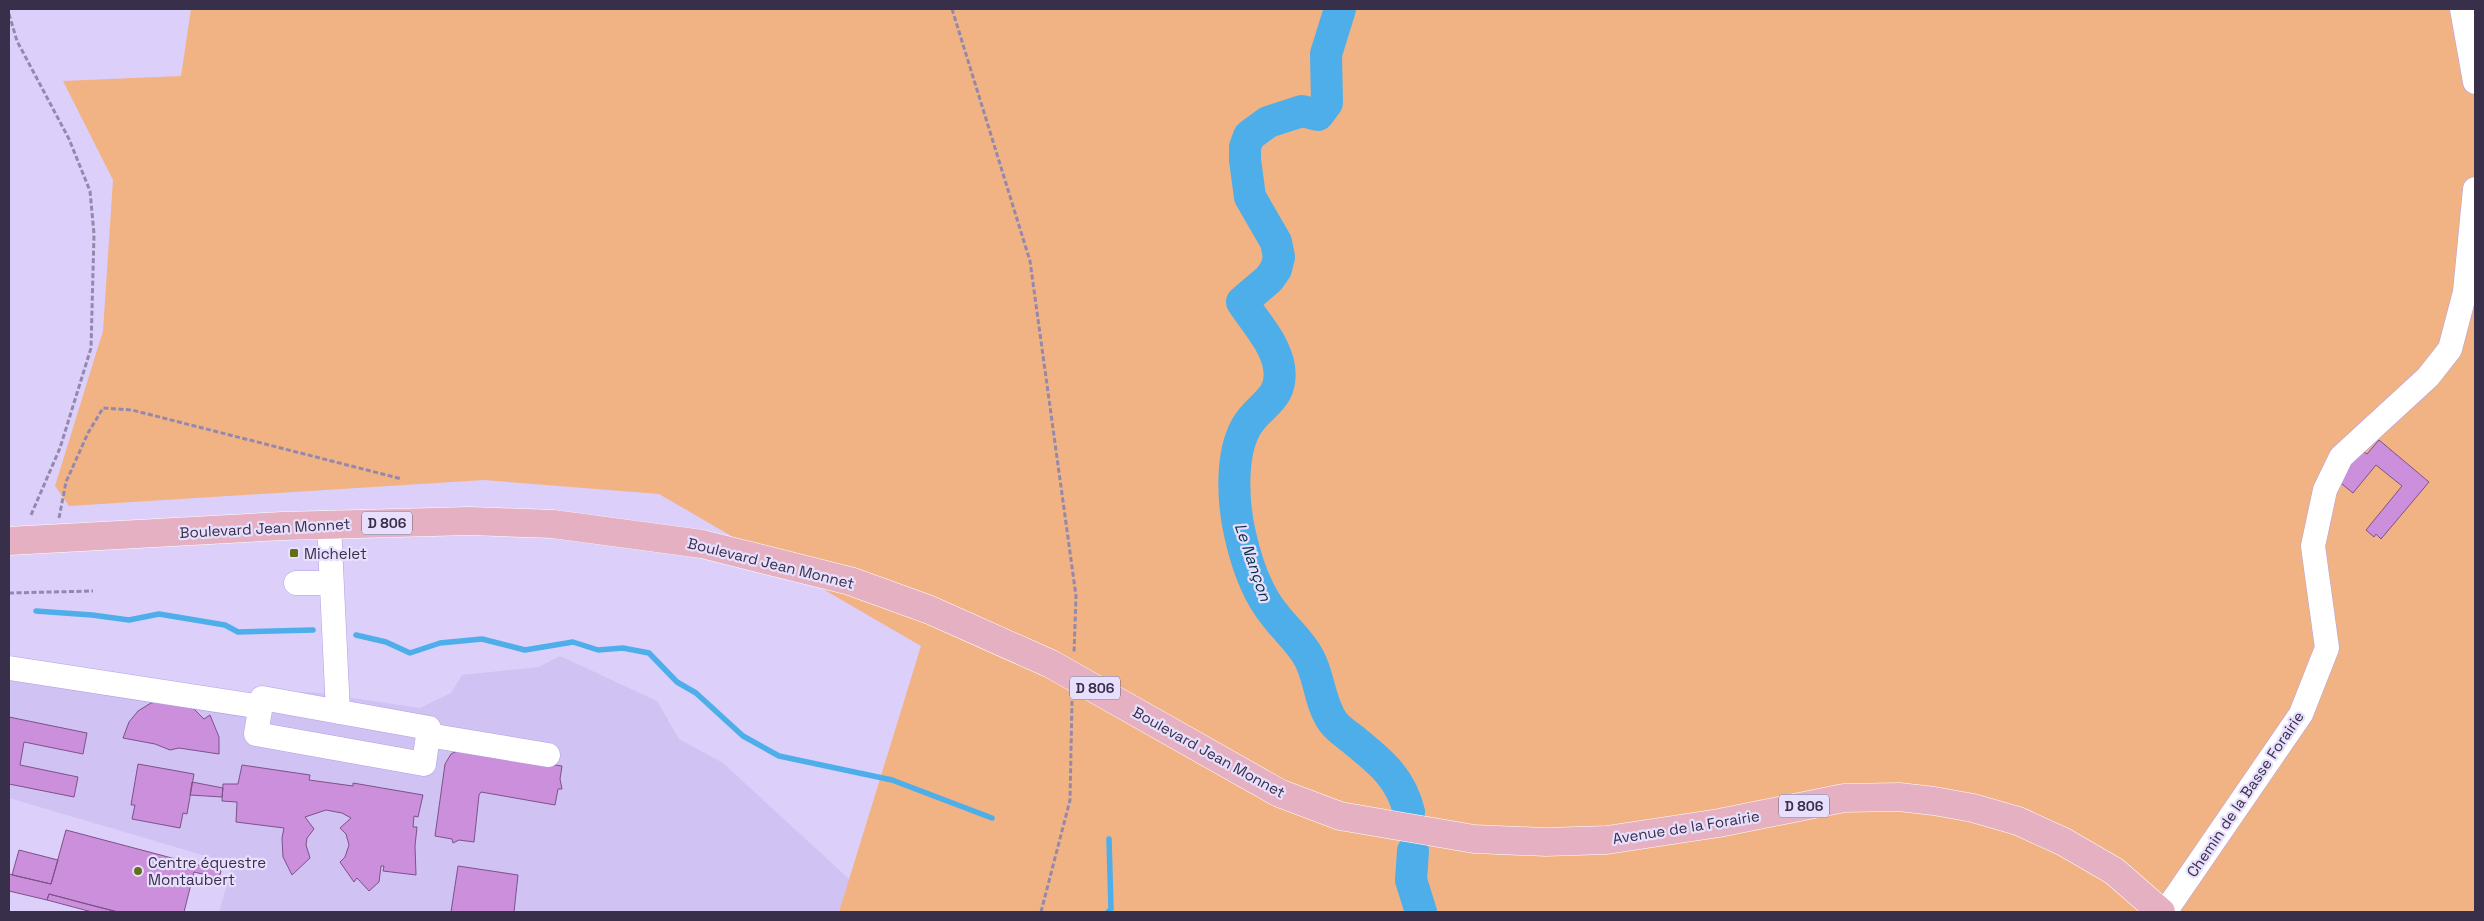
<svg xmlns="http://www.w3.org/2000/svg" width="2484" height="921" font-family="'Space Grotesk',sans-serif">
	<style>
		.built { fill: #d0c2f2 }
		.green { fill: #f1b384 }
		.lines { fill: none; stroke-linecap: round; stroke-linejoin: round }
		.stream { stroke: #4daee9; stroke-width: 5.5 }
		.river { stroke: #4daee9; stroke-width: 32 }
		.building { fill: #cb8fdb; stroke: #7d518a }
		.minor-casing { stroke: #b59fe5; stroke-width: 25 }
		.major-casing { stroke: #fff; stroke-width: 29 }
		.path { stroke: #9489ad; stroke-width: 3; stroke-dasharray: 5 2.5; stroke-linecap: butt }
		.minor { stroke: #fff; stroke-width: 24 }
		.major { stroke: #e5b0c2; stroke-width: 28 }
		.poi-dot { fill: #62701b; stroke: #e7dffc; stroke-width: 2 }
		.labels { text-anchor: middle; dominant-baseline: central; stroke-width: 4.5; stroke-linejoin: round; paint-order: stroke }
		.shield { fill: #e7dffc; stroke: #6c6480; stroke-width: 1 }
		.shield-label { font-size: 14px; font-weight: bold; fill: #382f4b }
		.street-label { font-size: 15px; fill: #382f4b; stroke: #e7dffc }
		.poi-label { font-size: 15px; fill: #382f4b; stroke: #e7dffc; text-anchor: start }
		.water-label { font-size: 16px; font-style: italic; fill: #032f46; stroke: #e7dffc }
	</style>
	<rect width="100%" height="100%" fill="#dccffa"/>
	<path class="built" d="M 560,656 L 657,701 L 679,739 L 723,763 L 861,890 L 850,912 L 219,912 L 233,864 L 9,798 L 9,664 L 172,693 L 312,692 L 420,708 L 451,693 L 462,675 L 539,667 Z"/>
	<path class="green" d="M 191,9 L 2475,9 L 2475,912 L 839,912 L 921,646 L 659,494 L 484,480 L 69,506 L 55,486 L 103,331 L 113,180 L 63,81 L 181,76 Z"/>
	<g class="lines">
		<path class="stream" d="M 36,611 L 92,615 L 129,620 L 159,614 L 225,625 L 238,632 L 313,630
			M 356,635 L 386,642 L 410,653 L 440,643 L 482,639 L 525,650 L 573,642 L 598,650 L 623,648 L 649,653 L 677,682 L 696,693 L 743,736 L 779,756 L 892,780 L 992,818
			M 1108,912 L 1111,909 L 1109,839"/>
		<path class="river" d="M 1340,9 L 1326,54 L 1327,103 L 1318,115 L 1302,111 L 1268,122 L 1249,136 L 1245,147 L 1245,160 L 1250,197 L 1276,242 L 1279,257 L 1276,269 L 1269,279 L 1242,302 C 1255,322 1275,343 1279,367 C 1284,400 1259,404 1246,427 C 1230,456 1233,503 1240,534 C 1246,561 1257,593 1274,614 C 1285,629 1301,642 1309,658 C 1320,678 1319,702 1333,722 C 1339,730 1349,736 1356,742 C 1382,763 1401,779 1409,812
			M 1413,851 L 1411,880 L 1421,912"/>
	</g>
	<path class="building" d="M 2379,440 L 2429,482 L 2381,539 L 2376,534 L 2374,537 L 2366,530 L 2402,486 L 2376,465 L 2353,493 L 2337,480 L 2361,450 L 2367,454 Z
		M 166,700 L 194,709 L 204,719 L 210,715 L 219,737 L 219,754 L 179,748 L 170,750 L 155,744 L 123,738 L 129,722 L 138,711 L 151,703 Z
		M 9,717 L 87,733 L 83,754 L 24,742 L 20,765 L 78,777 L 74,797 L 9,784 Z
		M 459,750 L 562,766 L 560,779 L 562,789 L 558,789 L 555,805 L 481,792 L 479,795 L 474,842 L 459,840 L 453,843 L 452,839 L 435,836 L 445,764 L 451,754 Z
		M 138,764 L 194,774 L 187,814 L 183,813 L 180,828 L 132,819 L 135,805 L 131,805 Z
		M 242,765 L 310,775 L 309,780 L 353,786 L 353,783 L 423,795 L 418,817 L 414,816 L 413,827 L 417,827 L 415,846 L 416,875 L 383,871 L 384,866 L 381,866 L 379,882 L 369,891 L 357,878 L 354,882 L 340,862 L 345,857 L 349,845 L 346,834 L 340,828 L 351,818 L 342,813 L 326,810 L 305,817 L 314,829 L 307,838 L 306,845 L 310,858 L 292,875 L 283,857 L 282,838 L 284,828 L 236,822 L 237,802 L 222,801 L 223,784 L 238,784 Z
		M 192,782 L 223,788 L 222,797 L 190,795 Z
		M 66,830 L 221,871 L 219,878 L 194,872 L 184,912 L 118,912 L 49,894 L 47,900 L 9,891 L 9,874 L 51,884 Z
		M 19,850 L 58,860 L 51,884 L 12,875 Z
		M 458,866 L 518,875 L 514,912 L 451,912 Z
		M 49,894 L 90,905 L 118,912 L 92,912 L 47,900 Z"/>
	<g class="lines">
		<defs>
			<path id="minor" d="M 2462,9 L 2475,82
				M 329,525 L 338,712
				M 296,583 L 331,583
				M 9,668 L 261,707
				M 262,698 L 429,728 L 424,764 L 256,734 Z
				M 428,735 L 548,755
				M 2165,912 L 2301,714 L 2327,648 L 2313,546 L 2325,490 L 2341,457 L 2428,377 L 2450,349 L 2465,292 L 2475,189"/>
			<path id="major" d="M 9,541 L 283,526 L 470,521 L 553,524 L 702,544 L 850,581 L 930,610 L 1051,664 L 1279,793 L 1340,816 L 1474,839 L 1546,842 L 1607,840 L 1719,823 L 1844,798 L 1899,797 L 1934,801 L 1973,808 L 2018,821 L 2064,842 L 2114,871 L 2161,912"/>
		</defs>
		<use href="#minor" class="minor-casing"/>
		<use href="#major" class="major-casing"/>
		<path class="path" d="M 952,9 L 1030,261 L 1076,596 L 1074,653
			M 9,14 L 17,41 L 69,139 L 90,191 L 94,234 L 91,348 L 60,448 L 31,515
			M 59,518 L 66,482 L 88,433 L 103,408 L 132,410 L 402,479
			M 9,593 L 93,591
			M 1041,912 L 1070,800 L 1072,701"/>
		<use href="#minor" class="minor"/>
		<use href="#major" class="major"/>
	</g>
	<g class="poi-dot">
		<rect x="289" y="548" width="10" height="10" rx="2.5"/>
		<circle cx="138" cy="871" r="5"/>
	</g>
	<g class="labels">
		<g class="shield">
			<rect x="362" y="511.5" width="50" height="23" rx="4"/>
			<rect x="1070" y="676.5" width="50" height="23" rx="4"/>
			<rect x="1779" y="794.5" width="50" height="23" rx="4"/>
		</g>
		<g class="shield-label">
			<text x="387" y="523">D 806</text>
			<text x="1095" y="688">D 806</text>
			<text x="1804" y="806">D 806</text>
		</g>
		<g class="street-label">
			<text transform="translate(265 528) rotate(-3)">Boulevard Jean Monnet</text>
			<text transform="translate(771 563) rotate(14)">Boulevard Jean Monnet</text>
			<text transform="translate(1209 752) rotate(29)">Boulevard Jean Monnet</text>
			<text transform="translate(2245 794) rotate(-56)">Chemin de la Basse Forairie</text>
			<text transform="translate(1686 827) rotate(-9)">Avenue de la Forairie</text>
		</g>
		<g class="poi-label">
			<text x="304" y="553">Michelet</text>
			<text x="148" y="862">Centre équestre<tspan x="148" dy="17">Montaubert</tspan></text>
		</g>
		<g class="water-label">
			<text transform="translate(1253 562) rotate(71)">Le Nançon</text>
		</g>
	</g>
	<rect width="2484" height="921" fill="none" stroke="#382f4b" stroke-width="20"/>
</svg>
